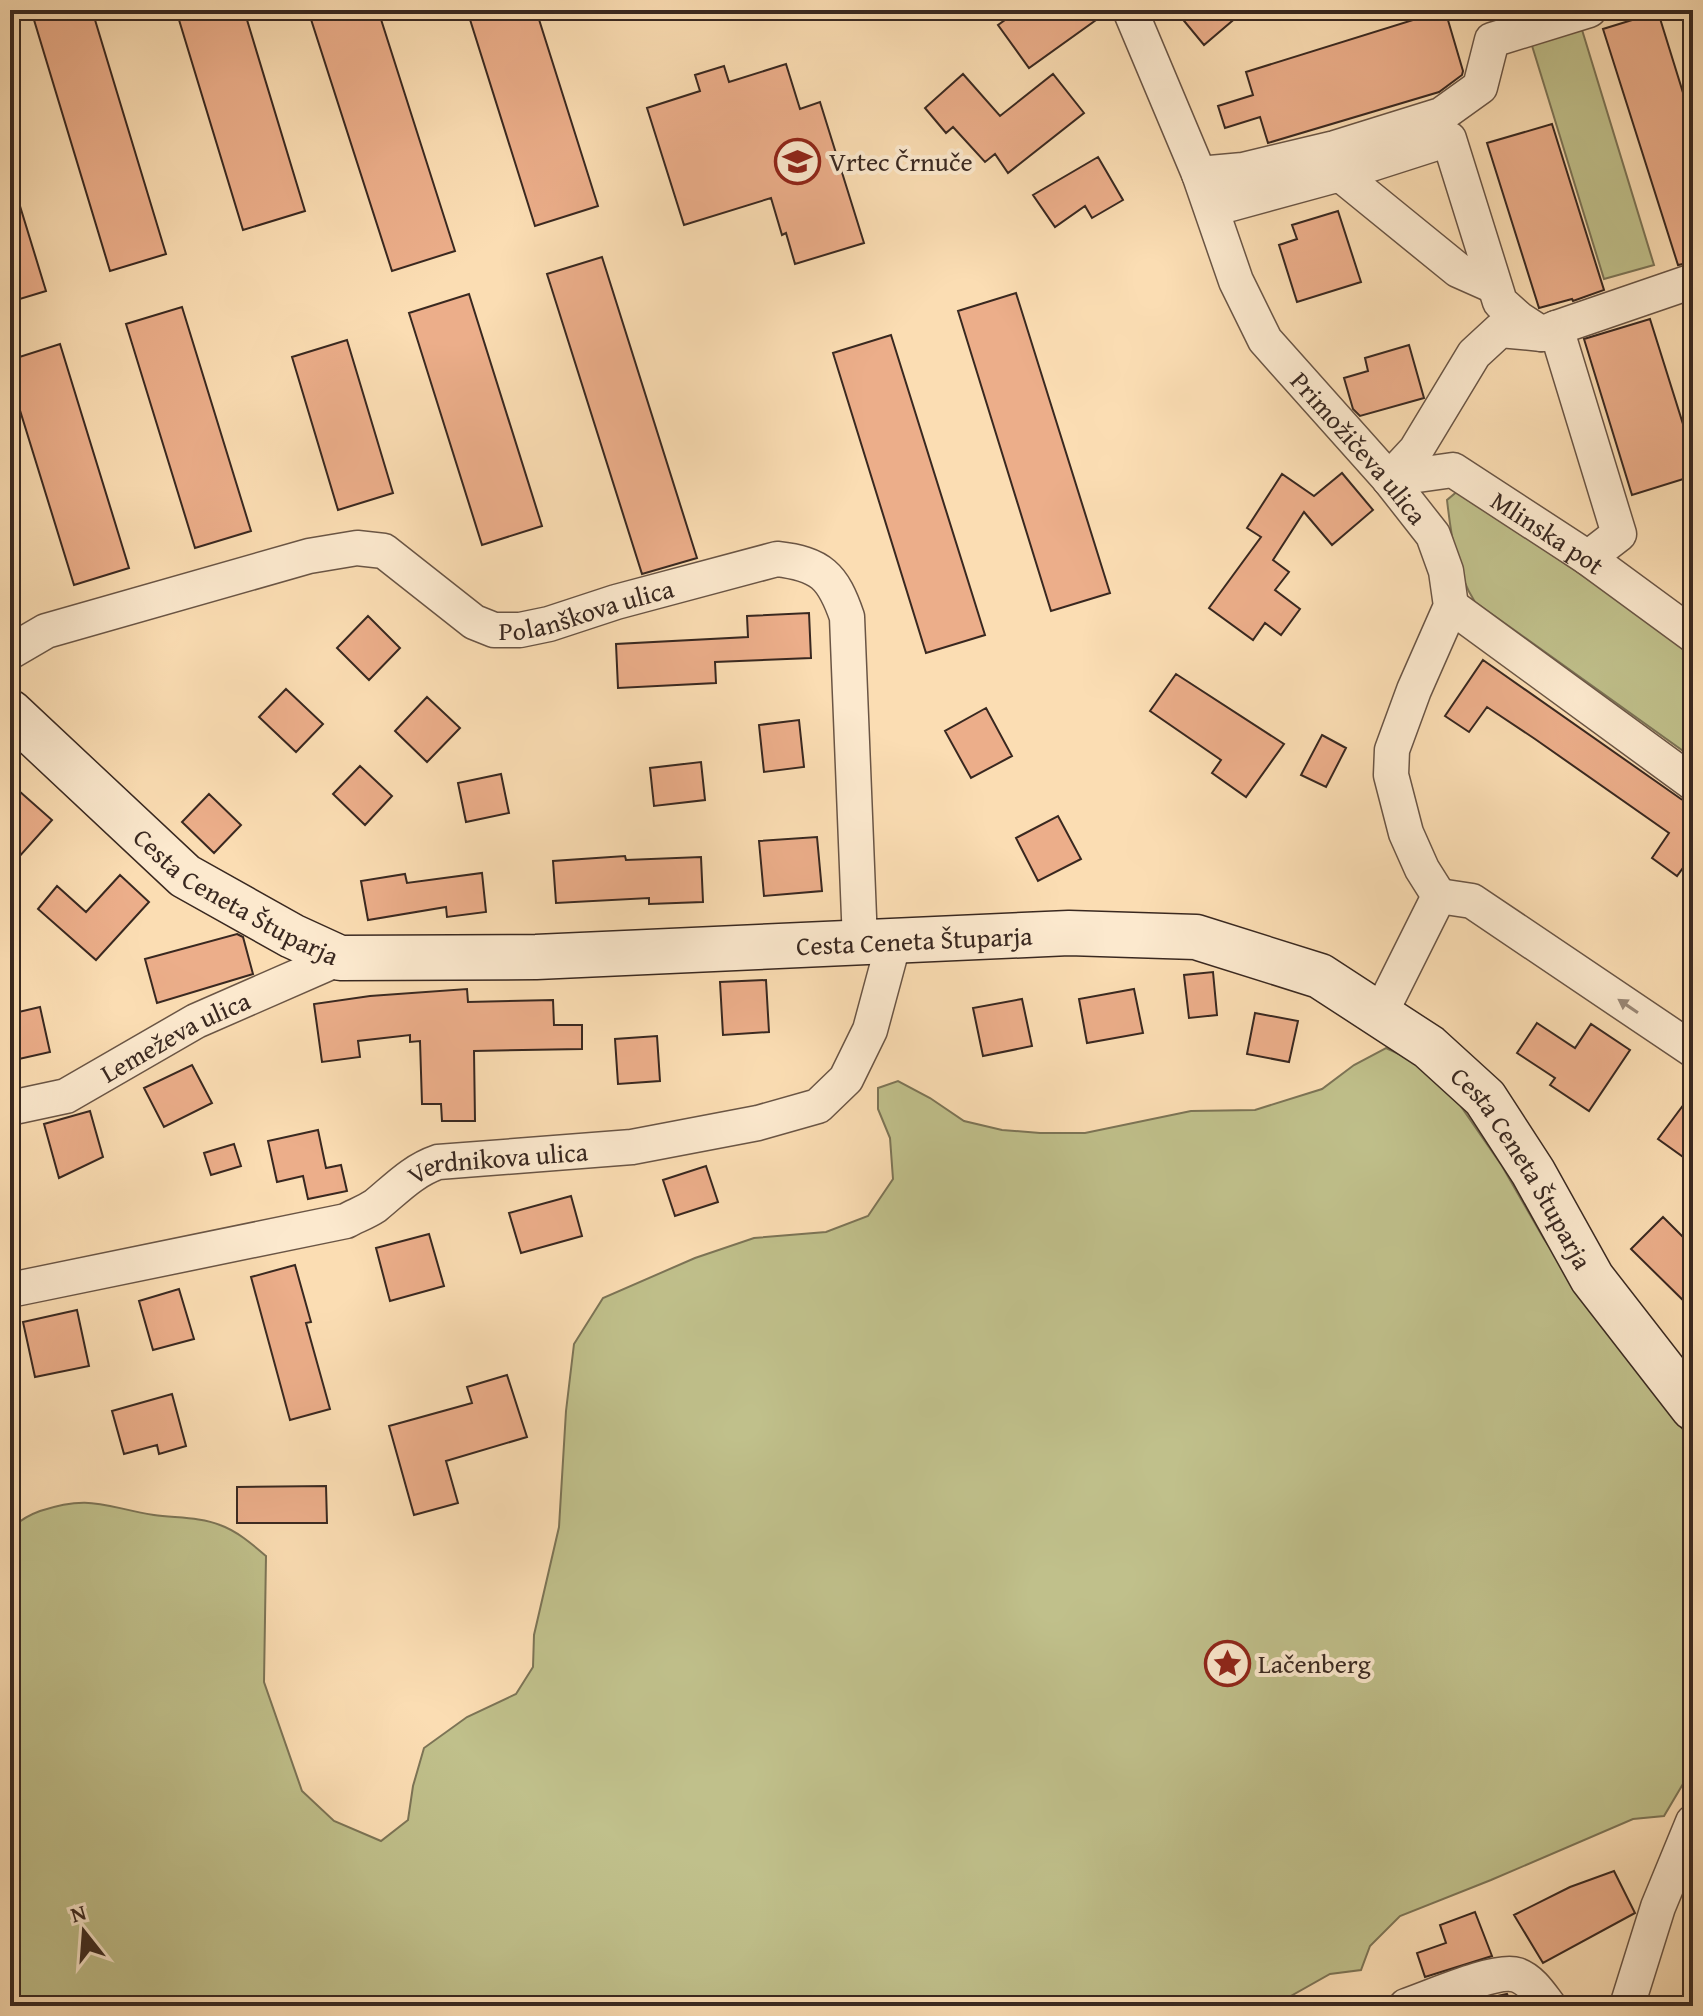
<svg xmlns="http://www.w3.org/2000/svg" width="1703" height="2016" font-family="'Gentium Book Plus',serif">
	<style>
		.green { fill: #c0c08b; stroke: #7c7456; stroke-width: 2 }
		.building { fill: #ecae8a; stroke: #392820; stroke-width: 2 }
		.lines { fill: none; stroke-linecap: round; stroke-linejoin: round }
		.street-casing { stroke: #6a5545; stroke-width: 37 }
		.secondary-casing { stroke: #392820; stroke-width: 47 }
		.street { stroke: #fce9ce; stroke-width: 34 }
		.secondary { stroke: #fce9ce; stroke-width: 44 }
		.oneway { fill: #9a8877 }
		.labels { text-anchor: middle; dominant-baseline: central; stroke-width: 8; stroke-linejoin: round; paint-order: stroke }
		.poi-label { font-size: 26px; fill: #392820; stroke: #fce9ce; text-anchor: start }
		.street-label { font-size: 26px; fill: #392820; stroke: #fce9ce }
	</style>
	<rect width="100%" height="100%" fill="#fbddb3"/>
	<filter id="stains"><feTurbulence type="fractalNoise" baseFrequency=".0025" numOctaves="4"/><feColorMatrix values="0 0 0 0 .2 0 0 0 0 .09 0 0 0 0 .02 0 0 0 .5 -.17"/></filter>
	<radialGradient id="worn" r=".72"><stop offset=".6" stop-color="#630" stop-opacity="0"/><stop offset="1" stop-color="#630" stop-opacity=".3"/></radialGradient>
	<path class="green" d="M 1579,20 L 1654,265 L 1604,279 L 1529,36 Z
		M 1459,490 L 1693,652 L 1693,758 L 1475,602 C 1456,573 1451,535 1447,500 Z
		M 1386,1048 L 1414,1061 L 1460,1105 L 1502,1166 L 1544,1239 L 1585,1299 L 1693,1443 L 1693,1767 L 1664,1816 L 1633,1819 L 1491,1880 L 1400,1916 L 1370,1946 L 1361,1970 L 1330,1974 L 1273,2006 L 10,2006 L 10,1531 C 17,1522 29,1515 40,1511 C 91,1494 104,1507 154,1515 C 175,1518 201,1517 220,1525 C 237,1531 252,1544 266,1556 L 264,1682 L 302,1791 L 334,1821 L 381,1841 L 408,1820 L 413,1786 L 424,1748 L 467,1717 L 516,1694 L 533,1667 L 534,1635 L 559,1527 L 566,1411 L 574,1344 L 603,1298 L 695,1258 L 754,1238 L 826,1232 L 868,1216 L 893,1179 L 890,1138 L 878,1109 L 878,1088 L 898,1081 L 930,1098 L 964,1121 L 1002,1130 L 1040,1133 L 1085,1133 L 1191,1111 L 1255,1110 L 1322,1089 L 1354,1065 Z"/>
	<path class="building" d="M 31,10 L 92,10 L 166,254 L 110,271 Z
		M 176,10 L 244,10 L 305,211 L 243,230 Z
		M 308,10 L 378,10 L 455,251 L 392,271 Z
		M 467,10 L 536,10 L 598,206 L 535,226 Z
		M 1019,10 L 1110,10 L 1029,68 L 998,25 Z
		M 1175,10 L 1245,10 L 1204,45 Z
		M 1445,10 L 1463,71 L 1462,75 L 1439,92 L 1268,143 L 1260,117 L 1225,128 L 1218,106 L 1253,95 L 1246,72 Z
		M 1658,12 L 1693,125 L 1693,262 L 1678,265 L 1603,29 Z
		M 786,64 L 800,109 L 820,102 L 864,243 L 795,264 L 786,233 L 782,235 L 771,198 L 684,225 L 647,108 L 700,91 L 695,75 L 724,66 L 729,82 Z
		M 963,74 L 1000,116 L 1053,74 L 1084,113 L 1008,173 L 995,154 L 985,162 L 953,127 L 946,133 L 925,108 Z
		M 1552,124 L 1604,290 L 1573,301 L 1572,299 L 1539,308 L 1487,143 Z
		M 1098,157 L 1123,200 L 1092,218 L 1085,206 L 1055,227 L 1033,195 Z
		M 16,193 L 46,291 L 10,302 L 10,194 Z
		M 1338,211 L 1361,282 L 1297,302 L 1279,245 L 1297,239 L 1292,225 Z
		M 602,257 L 697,558 L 642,574 L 547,274 Z
		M 1016,293 L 1110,593 L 1051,611 L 958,311 Z
		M 469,294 L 542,526 L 482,545 L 409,313 Z
		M 182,307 L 251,531 L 195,548 L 126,324 Z
		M 1650,319 L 1693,456 L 1693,476 L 1632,495 L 1584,339 Z
		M 891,335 L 985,635 L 926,653 L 833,353 Z
		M 347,340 L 393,493 L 338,510 L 292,357 Z
		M 60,344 L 129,568 L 74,585 L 10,378 L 10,360 Z
		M 1409,345 L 1424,398 L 1360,416 L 1353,409 L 1344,378 L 1368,371 L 1365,358 Z
		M 1342,473 L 1373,510 L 1332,545 L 1304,512 L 1273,560 L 1289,572 L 1275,590 L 1300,609 L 1281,635 L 1265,623 L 1253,640 L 1209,608 L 1261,537 L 1247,528 L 1282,474 L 1314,496 Z
		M 809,613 L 811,658 L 715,662 L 716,683 L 618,688 L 616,644 L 748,637 L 747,616 Z
		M 368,616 L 400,648 L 369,680 L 337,648 Z
		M 1483,660 L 1681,799 L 1690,804 L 1693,803 L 1693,854 L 1677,876 L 1652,858 L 1669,833 L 1535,739 L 1487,707 L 1469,732 L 1445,716 Z
		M 1176,674 L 1284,744 L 1246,797 L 1212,773 L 1221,760 L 1150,711 Z
		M 286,689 L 323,724 L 296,752 L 259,717 Z
		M 427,697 L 460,728 L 427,762 L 395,731 Z
		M 986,708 L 1012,756 L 971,778 L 945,731 Z
		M 799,720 L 804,767 L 764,772 L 759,725 Z
		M 1322,735 L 1346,748 L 1326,787 L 1301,775 Z
		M 701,762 L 705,800 L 654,806 L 650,768 Z
		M 360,766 L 392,796 L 365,825 L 333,794 Z
		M 501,774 L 509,813 L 466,822 L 458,783 Z
		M 10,783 L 52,820 L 10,867 Z
		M 209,794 L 241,825 L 214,853 L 182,822 Z
		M 1058,816 L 1081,859 L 1038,881 L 1016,838 Z
		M 817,837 L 822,891 L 764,896 L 759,841 Z
		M 625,856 L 626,860 L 701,857 L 703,902 L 649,904 L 649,898 L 556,903 L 553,861 Z
		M 482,873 L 486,912 L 447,917 L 446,907 L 368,920 L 361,881 L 405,874 L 407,883 Z
		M 120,875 L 149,902 L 96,960 L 38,909 L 57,886 L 86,912 Z
		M 237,934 L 243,937 L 253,974 L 157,1003 L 145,959 Z
		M 1213,972 L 1217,1015 L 1189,1018 L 1184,975 Z
		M 766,980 L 769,1032 L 723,1035 L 720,982 Z
		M 467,989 L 468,1002 L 553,1000 L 554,1025 L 582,1025 L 582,1049 L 474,1051 L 475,1121 L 442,1121 L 441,1104 L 422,1104 L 420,1041 L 410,1042 L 410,1035 L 358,1041 L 360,1057 L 322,1062 L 314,1004 L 370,996 Z
		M 1134,989 L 1143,1033 L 1087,1043 L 1079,999 Z
		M 1022,999 L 1032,1046 L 983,1056 L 973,1008 Z
		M 40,1007 L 50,1052 L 10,1061 L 10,1014 Z
		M 1255,1013 L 1298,1021 L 1289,1062 L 1247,1054 Z
		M 1537,1023 L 1575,1048 L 1591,1024 L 1630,1050 L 1589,1111 L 1550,1085 L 1555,1078 L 1517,1053 Z
		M 657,1036 L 660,1081 L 618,1084 L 615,1039 Z
		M 192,1065 L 212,1103 L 164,1127 L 144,1088 Z
		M 1693,1092 L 1693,1164 L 1658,1139 Z
		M 90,1111 L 103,1157 L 59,1178 L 44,1124 Z
		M 318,1130 L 326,1168 L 341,1165 L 347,1191 L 308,1199 L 303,1176 L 277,1182 L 268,1141 Z
		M 234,1144 L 241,1166 L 211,1175 L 204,1153 Z
		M 706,1166 L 718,1202 L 675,1216 L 663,1180 Z
		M 571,1196 L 582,1236 L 521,1253 L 509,1213 Z
		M 1663,1217 L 1693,1247 L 1693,1310 L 1631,1249 Z
		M 429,1234 L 444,1286 L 390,1301 L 376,1248 Z
		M 295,1265 L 311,1322 L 306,1323 L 330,1409 L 290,1420 L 251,1277 Z
		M 179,1289 L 194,1339 L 153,1350 L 139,1301 Z
		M 77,1310 L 89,1366 L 35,1377 L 23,1322 Z
		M 507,1375 L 527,1437 L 446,1461 L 458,1503 L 414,1515 L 389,1426 L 472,1403 L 467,1387 Z
		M 172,1394 L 186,1446 L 159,1454 L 157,1445 L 124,1454 L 112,1411 Z
		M 326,1486 L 327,1523 L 237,1523 L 237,1487 Z
		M 1614,1871 L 1635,1913 L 1543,1963 L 1514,1915 L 1570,1887 Z
		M 1475,1912 L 1492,1956 L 1425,1977 L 1417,1953 L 1446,1943 L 1440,1925 Z
		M 1507,1994 L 1512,2006 L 1463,2006 L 1484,1999 Z"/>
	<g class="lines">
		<defs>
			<g id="street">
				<path id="s1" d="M 1130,10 L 1199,174 L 1236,281 L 1265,340 L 1389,479 L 1433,535 L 1446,571 L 1451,606 L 1414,690 L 1392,750 L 1391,775 L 1406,833 L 1422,869 L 1439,896 L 1380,1014"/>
				<path d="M 1199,174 L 1243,170 L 1335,148 L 1441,115 L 1480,87 L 1492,40 L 1589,10"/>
				<path d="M 1340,174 L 1449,139 L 1500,302 L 1519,319 L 1542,334"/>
				<path d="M 1212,209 L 1340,174 L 1458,270 L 1494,286"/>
				<path d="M 1556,328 L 1693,281"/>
				<path d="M 1389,479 L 1416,450 L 1474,354 L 1500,330 L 1542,334 L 1556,328 L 1619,534 L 1588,558"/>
				<path id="s2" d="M 1389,479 L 1453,470 L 1588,558 L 1693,635"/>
				<path d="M 1451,606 L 1693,783"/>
				<path id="s3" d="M 10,652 L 46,631 L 309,556 L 357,548 L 384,551 L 474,622 L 494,630 L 520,630 L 549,624 L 616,602 L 777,559 C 821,564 833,576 847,617 L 860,942"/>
				<path d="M 1439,896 L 1472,901 L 1693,1050"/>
				<path id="s4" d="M 10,1108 L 66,1096 L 196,1021 L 340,958"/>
				<path id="s5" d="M 10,1290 L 346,1221 C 355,1216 366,1212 375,1206 C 396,1189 412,1171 438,1162 L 632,1147 L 758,1123 L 818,1106 L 846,1079 L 870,1030 L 894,941"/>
				<path d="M 1406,2006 C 1430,1998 1496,1968 1517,1975 C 1531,1980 1540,1994 1549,2006"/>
				<path d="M 1627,2006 L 1658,1907 L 1693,1822"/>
			</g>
			<g id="secondary">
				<path id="s6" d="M 10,712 L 185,876 L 292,936 L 340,958 L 536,957 L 1069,933 L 1196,937 L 1320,976 L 1429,1047 L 1485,1098 L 1533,1172 L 1592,1278 L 1693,1408"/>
			</g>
		</defs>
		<use href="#street" class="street-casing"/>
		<use href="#secondary" class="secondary-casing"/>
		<use href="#street" class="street"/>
		<use href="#secondary" class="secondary"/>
	</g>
	<defs><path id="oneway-solid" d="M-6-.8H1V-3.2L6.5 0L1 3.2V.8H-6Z" transform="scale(2)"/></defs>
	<use class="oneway" href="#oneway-solid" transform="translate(1628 1006) rotate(-146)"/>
	<defs>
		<symbol id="school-ring" viewBox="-11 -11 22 22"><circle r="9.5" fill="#fce9ce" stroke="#8f2418" stroke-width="1.5"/><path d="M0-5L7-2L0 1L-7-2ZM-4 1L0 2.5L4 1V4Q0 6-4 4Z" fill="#8f2418"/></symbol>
		<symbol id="sight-ring" viewBox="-11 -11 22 22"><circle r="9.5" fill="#fce9ce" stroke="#8f2418" stroke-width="1.5"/><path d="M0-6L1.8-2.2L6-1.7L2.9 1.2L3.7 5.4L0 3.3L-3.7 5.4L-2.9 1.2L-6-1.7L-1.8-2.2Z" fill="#8f2418"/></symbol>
	</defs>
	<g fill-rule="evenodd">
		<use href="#school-ring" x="772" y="136" width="51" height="51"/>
		<use href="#sight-ring" x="1202" y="1638" width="51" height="51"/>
	</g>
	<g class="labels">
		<g class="poi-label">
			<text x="829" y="161">Vrtec Črnuče</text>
			<text x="1258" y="1663">Lačenberg</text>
		</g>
		<g class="street-label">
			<text stroke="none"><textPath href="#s1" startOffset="500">Primožičeva ulica</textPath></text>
			<text stroke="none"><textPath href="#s2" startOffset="178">Mlinska pot</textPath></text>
			<text stroke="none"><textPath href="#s3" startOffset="622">Polanškova ulica</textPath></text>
			<text stroke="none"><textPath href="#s6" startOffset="294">Cesta Ceneta Štuparja</textPath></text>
			<text stroke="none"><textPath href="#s6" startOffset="990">Cesta Ceneta Štuparja</textPath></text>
			<text stroke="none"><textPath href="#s4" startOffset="182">Lemeževa ulica</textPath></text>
			<text stroke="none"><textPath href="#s5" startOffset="512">Verdnikova ulica</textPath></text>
			<text stroke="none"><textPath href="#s6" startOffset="1686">Cesta Ceneta Štuparja</textPath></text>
		</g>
	</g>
	<rect width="1703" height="2016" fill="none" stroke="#fbddb3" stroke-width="40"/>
	<rect x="12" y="12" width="1679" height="1992" fill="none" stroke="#392820" stroke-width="4"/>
	<rect x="20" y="20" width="1663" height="1976" fill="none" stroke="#392820" stroke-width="2"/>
	<g transform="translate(84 1932) rotate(343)" stroke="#fce9ce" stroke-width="6" paint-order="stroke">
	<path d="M0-6L14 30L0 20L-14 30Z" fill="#392820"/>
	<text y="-12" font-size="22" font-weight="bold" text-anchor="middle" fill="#392820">N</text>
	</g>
	<rect width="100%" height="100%" filter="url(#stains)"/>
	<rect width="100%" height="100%" fill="url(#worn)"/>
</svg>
